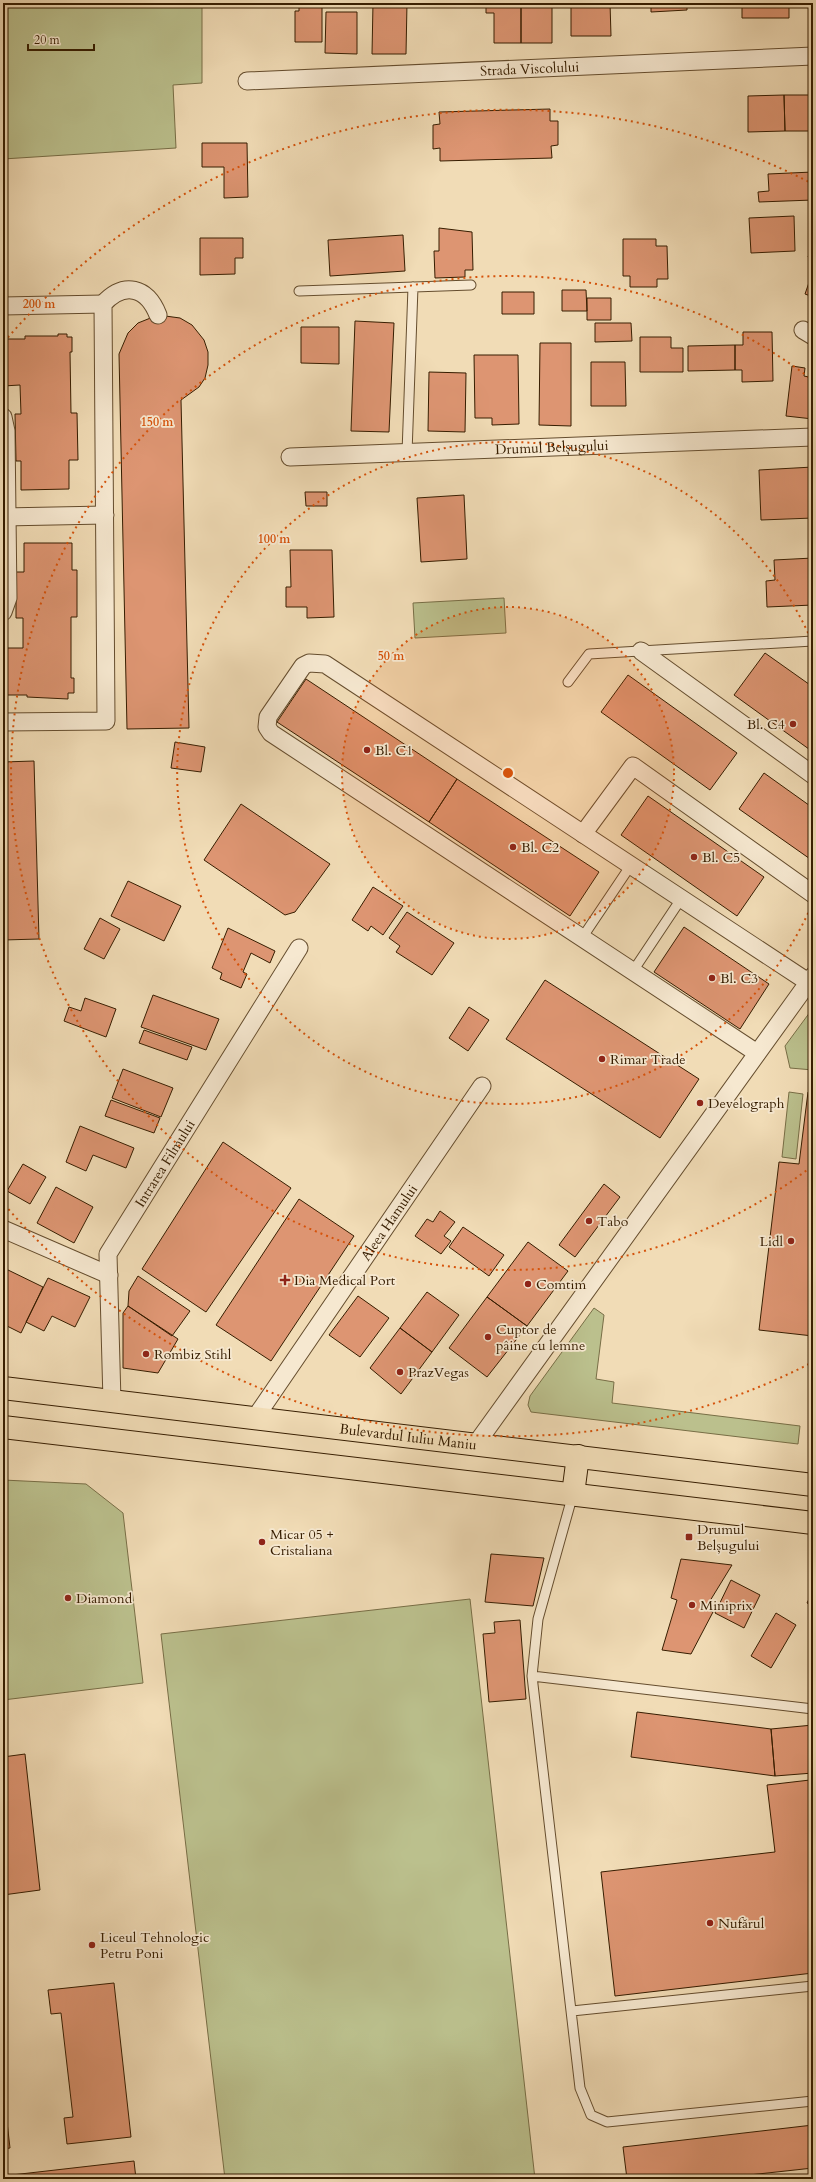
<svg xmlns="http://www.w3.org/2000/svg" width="816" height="2182" font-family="Cardo,serif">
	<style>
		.green { fill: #bbc08d; stroke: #786e46 }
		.building { fill: #dd9572; stroke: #361d00 }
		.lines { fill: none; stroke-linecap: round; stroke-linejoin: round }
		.service-casing { stroke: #654d2e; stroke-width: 11 }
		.minor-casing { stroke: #654d2e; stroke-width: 19 }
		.primary-casing { stroke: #361d00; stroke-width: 24 }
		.service { stroke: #f6e8d0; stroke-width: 9 }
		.minor { stroke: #f6e8d0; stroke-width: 17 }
		.primary { stroke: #f1dcb6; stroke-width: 22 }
		.ring { fill: none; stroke: #d6530b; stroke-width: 2; stroke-dasharray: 2 4 }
		.poi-dot { fill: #8f2418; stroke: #f6e8d0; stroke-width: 1.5 }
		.labels { text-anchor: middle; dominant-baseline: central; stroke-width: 3.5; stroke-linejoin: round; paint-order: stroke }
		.street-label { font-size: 14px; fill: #361d00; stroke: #f6e8d0 }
		.poi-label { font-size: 14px; fill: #361d00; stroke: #f6e8d0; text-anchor: start }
		.centre { fill: #d6530b; stroke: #f6e8d0; stroke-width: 2 }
		.ring-label { font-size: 12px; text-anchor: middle; font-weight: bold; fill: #d6530b; stroke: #f6e8d0; stroke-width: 3.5; stroke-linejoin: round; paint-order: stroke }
	</style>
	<rect width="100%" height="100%" fill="#f1dcb6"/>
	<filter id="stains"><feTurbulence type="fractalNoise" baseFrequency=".005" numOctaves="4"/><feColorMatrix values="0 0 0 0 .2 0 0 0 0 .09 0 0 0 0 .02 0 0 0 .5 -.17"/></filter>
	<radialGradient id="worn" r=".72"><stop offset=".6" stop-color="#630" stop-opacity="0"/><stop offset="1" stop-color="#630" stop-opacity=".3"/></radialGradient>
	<path class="green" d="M 3,3 L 202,3 L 202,83 L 173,85 L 176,148 L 3,159 Z
		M 504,598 L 506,633 L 415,638 L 413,603 Z
		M 813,1008 L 813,1070 L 790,1068 L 785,1046 Z
		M 789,1092 L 803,1094 L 796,1159 L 782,1157 Z
		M 594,1308 L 604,1315 L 596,1379 L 614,1382 L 612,1403 L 800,1426 L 798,1444 L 531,1412 L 528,1405 L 530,1396 Z
		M 3,1480 L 86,1484 L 123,1513 L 143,1683 L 3,1700 Z
		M 470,1599 L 535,2179 L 225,2179 L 161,1634 Z"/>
	<path class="building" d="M 299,3 L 322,3 L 322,42 L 295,42 L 295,11 L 299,11 Z
		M 373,3 L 407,3 L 406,54 L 372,54 Z
		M 486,3 L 521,3 L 521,43 L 494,43 L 494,13 L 486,13 Z
		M 521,3 L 552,3 L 552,43 L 521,43 Z
		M 571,3 L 610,3 L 611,36 L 571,36 Z
		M 651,3 L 687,3 L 687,10 L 651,12 Z
		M 742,3 L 789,3 L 789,18 L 742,18 Z
		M 326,12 L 357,12 L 357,54 L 325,53 Z
		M 784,95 L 813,95 L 813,131 L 785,131 Z
		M 784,95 L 785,131 L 748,132 L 748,96 Z
		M 550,109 L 550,121 L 558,121 L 558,145 L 551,146 L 552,158 L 440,161 L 440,148 L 433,149 L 433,125 L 440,124 L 439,112 Z
		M 202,143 L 247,143 L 248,197 L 224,198 L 224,167 L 202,167 Z
		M 813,172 L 813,200 L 759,202 L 758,192 L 769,191 L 768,174 Z
		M 794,216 L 795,251 L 751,253 L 749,218 Z
		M 439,228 L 472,232 L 473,270 L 465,270 L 465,277 L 435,278 L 434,251 L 439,251 Z
		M 403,235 L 405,271 L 330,276 L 328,240 Z
		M 200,238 L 243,238 L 243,258 L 235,258 L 235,274 L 200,275 Z
		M 623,239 L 656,239 L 656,246 L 667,246 L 668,279 L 657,279 L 657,287 L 630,287 L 630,276 L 623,276 Z
		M 813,242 L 813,259 L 808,257 Z
		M 813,271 L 813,297 L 805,294 Z
		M 562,290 L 586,290 L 587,311 L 562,311 Z
		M 502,292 L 534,292 L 534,314 L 502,314 Z
		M 587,298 L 611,298 L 611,320 L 587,320 Z
		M 158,315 L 180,318 L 192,325 L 204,340 L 208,352 L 208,365 L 205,378 L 199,387 L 181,400 L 189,728 L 127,729 L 119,354 L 128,333 L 138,323 Z
		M 355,321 L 394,323 L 389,432 L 351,431 Z
		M 595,323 L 631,323 L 632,341 L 595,342 Z
		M 301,327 L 339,327 L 339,364 L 301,363 Z
		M 743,332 L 772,332 L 773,381 L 742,382 L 742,370 L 735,370 L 735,345 L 743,345 Z
		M 58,334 L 67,334 L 67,337 L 72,337 L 72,352 L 70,352 L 71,413 L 77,413 L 78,460 L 69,460 L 69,489 L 21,490 L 21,461 L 16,461 L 15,414 L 21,414 L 20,385 L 3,386 L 3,339 L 25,339 L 25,336 L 58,336 Z
		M 640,337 L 671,337 L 671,348 L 683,348 L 683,372 L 640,372 Z
		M 540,343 L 571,343 L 571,426 L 539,425 Z
		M 735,345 L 735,370 L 688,371 L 688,346 Z
		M 474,355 L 518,355 L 519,424 L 492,425 L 492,418 L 475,418 Z
		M 591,362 L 625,362 L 626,406 L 591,406 Z
		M 792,366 L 805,368 L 804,376 L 813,378 L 813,419 L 786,416 Z
		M 429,372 L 466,373 L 465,432 L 428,431 Z
		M 813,467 L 813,518 L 761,520 L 759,470 Z
		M 305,492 L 327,492 L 327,506 L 306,506 Z
		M 464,495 L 467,559 L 421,562 L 417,498 Z
		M 24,543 L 72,543 L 72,570 L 77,570 L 77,617 L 71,617 L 71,678 L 74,678 L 74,693 L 68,693 L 68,699 L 27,697 L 27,695 L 3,695 L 3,648 L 23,648 L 23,618 L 16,618 L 16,572 L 24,572 Z
		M 290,550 L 332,550 L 334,617 L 307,618 L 307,607 L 286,607 L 286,587 L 291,587 Z
		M 813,558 L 813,605 L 767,607 L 766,581 L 775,580 L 774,560 Z
		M 765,653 L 813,687 L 813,752 L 734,695 Z
		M 628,675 L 737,753 L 710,790 L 601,712 Z
		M 306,679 L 457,779 L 429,822 L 277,722 Z
		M 175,742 L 205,747 L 201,772 L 171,768 Z
		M 34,761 L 39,939 L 3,940 L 3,762 Z
		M 764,773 L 813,808 L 813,861 L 739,809 Z
		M 457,779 L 599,872 L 570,916 L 429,822 Z
		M 648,796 L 764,877 L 737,916 L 621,835 Z
		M 241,804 L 330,864 L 295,912 L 285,915 L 204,860 Z
		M 128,881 L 181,906 L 164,941 L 111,916 Z
		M 373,887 L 403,906 L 383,935 L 371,926 L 368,931 L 352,920 Z
		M 407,912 L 454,943 L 432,975 L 396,952 L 400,946 L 389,938 Z
		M 100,918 L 120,929 L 104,959 L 84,949 Z
		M 684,927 L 769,984 L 740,1029 L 654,972 Z
		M 228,928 L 275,951 L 270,963 L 251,953 L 243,972 L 247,974 L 241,988 L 220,979 L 222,973 L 212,968 Z
		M 545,980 L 699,1079 L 660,1138 L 506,1039 Z
		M 153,995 L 219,1019 L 206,1050 L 141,1027 Z
		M 85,998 L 116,1009 L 106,1037 L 64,1021 L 69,1007 L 81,1011 Z
		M 469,1007 L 489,1020 L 468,1051 L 449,1038 Z
		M 144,1030 L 192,1047 L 187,1060 L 139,1043 Z
		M 123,1069 L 173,1088 L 161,1117 L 112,1098 Z
		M 808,1092 L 813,1092 L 813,1336 L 759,1330 L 779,1162 L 799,1164 Z
		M 111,1100 L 160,1118 L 154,1133 L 105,1116 Z
		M 80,1126 L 134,1148 L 126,1168 L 93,1155 L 86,1171 L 66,1162 Z
		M 223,1142 L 291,1188 L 206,1312 L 142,1269 Z
		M 23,1164 L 46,1177 L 30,1204 L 7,1191 Z
		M 604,1184 L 620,1197 L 575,1257 L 559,1245 Z
		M 56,1187 L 93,1207 L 74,1243 L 37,1223 Z
		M 299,1199 L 354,1236 L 271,1361 L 216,1325 Z
		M 440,1211 L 455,1222 L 444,1236 L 451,1241 L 441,1254 L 415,1236 L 427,1219 L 433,1222 Z
		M 463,1227 L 504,1255 L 489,1276 L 449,1247 Z
		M 528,1242 L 568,1271 L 527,1326 L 487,1297 Z
		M 6,1269 L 43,1287 L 21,1333 L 3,1324 L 3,1276 Z
		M 138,1276 L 190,1311 L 172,1336 L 128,1306 L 129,1291 Z
		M 48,1278 L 90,1297 L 75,1327 L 52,1316 L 44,1331 L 26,1322 Z
		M 427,1292 L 459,1315 L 432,1352 L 400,1328 Z
		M 358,1296 L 389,1318 L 360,1357 L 329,1335 Z
		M 487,1297 L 527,1326 L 487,1377 L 449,1348 Z
		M 128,1306 L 178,1339 L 158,1373 L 123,1368 L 123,1313 Z
		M 400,1328 L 432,1352 L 401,1394 L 370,1368 Z
		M 491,1554 L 544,1558 L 533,1606 L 485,1602 Z
		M 681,1559 L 732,1565 L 705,1609 L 713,1612 L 691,1654 L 662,1650 L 677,1600 L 671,1598 Z
		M 731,1580 L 760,1595 L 744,1628 L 715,1613 Z
		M 813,1591 L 813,1606 L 807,1603 Z
		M 776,1613 L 796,1625 L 771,1668 L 751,1656 Z
		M 520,1620 L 526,1699 L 489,1702 L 483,1634 L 495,1633 L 494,1622 Z
		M 810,1660 L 813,1660 L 813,1679 L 809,1679 Z
		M 637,1712 L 771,1729 L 775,1776 L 631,1757 Z
		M 813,1725 L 813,1773 L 775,1776 L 771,1729 Z
		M 25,1754 L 40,1890 L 3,1895 L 3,1757 Z
		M 810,1780 L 813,1804 L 813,1973 L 615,1996 L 601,1872 L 775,1852 L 767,1785 Z
		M 114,1983 L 131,2137 L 67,2144 L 64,2118 L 73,2117 L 61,2013 L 51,2014 L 48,1990 Z
		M 3,2087 L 10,2148 L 3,2149 Z
		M 813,2125 L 813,2168 L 749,2175 L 749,2179 L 627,2179 L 623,2147 Z
		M 134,2161 L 136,2179 L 3,2179 L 3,2176 Z"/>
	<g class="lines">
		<defs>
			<path id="service" d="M 299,291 L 471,285
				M 407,453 L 413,287
				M 568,682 L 589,654 L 813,641
				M 582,938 L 631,865
				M 633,971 L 681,899
				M 573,1494 L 538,1619 L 532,1676 L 580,2088 L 591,2115 L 607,2122 L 813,2101
				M 532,1676 L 813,1709
				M 572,2011 L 813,1986"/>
			<g id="minor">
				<path id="s1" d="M 247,81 L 813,56"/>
				<path d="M 3,306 L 103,304"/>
				<path d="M 803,330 L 813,336"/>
				<path d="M 3,417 L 6,431 L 8,598 L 3,612"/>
				<path id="s2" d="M 290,457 L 813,437"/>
				<path d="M 3,517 L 105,515"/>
				<path d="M 641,651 L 813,775"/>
				<path d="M 3,722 L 106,721 L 103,304 C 124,281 147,287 158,315"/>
				<path d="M 583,834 L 633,766 L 813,894"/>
				<path d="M 757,1053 L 271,733 L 267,727 L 268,717 L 303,666 L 309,663 L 325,664 L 808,982"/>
				<path d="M 3,1229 L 109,1275"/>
				<path id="s3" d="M 112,1401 L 108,1254 L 299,948"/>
				<path id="s4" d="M 255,1418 L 482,1086"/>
				<path d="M 476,1444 L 813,976"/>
			</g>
			<g id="primary">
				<path id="s5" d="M 3,1388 L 813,1485"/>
				<path d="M 3,1427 L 813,1523"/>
				<path d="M 573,1494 L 578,1456"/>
			</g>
		</defs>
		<use href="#service" class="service-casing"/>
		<use href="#minor" class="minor-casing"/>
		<use href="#primary" class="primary-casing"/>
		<use href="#service" class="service"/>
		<use href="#minor" class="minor"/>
		<use href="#primary" class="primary"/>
	</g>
	<circle cx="508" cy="773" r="166" fill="#d6530b" fill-opacity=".12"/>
	<g class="ring">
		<circle cx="508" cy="773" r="166"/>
		<path d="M813 902A331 331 0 1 1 813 644"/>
		<path d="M811 1167A497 497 0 1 1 811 379"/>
		<path d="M809 1364A663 663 0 0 1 4 1204M4 342A663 663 0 0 1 809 182"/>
	</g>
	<g class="poi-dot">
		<circle cx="793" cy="724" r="4"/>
		<circle cx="367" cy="750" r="4"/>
		<circle cx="513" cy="847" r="4"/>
		<circle cx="694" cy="857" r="4"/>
		<circle cx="712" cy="978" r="4"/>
		<circle cx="602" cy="1059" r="4"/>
		<circle cx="700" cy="1103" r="4"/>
		<circle cx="589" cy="1221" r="4"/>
		<circle cx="791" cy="1241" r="4"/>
		<path d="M283 1274h4v4h4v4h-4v4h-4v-4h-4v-4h4z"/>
		<circle cx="528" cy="1284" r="4"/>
		<circle cx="488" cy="1337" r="4"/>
		<circle cx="146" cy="1354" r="4"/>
		<circle cx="400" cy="1372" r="4"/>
		<rect x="685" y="1533" width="8" height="8" rx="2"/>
		<circle cx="262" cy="1542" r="4"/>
		<circle cx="68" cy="1598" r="4"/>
		<circle cx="692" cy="1605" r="4"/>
		<circle cx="710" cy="1923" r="4"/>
		<circle cx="92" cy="1945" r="4"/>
	</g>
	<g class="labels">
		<g class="street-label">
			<text stroke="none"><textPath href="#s1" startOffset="283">Strada Viscolului</textPath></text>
			<text stroke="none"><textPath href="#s2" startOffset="262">Drumul Belșugului</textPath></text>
			<text stroke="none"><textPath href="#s3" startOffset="254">Intrarea Filmului</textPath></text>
			<text stroke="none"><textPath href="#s4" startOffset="237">Aleea Hamului</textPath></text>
			<text stroke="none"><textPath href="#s5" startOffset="408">Bulevardul Iuliu Maniu</textPath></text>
		</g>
		<g class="poi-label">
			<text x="785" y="724" text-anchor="end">Bl. C4</text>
			<text x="375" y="750">Bl. C1</text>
			<text x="521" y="847">Bl. C2</text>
			<text x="702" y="857">Bl. C5</text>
			<text x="720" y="978">Bl. C3</text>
			<text x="610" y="1059">Rimar Trade</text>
			<text x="708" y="1103">Develograph</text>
			<text x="597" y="1221">Tabo</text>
			<text x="783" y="1241" text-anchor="end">Lidl</text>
			<text x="294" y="1280">Dia Medical Port</text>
			<text x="536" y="1284">Comtim</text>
			<text x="496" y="1329">Cuptor de<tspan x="496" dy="16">pâine cu lemne</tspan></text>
			<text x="154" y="1354">Rombiz Stihl</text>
			<text x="408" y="1372">PrazVegas</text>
			<text x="697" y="1529">Drumul<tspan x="697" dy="16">Belșugului</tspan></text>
			<text x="270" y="1534">Micar 05 +<tspan x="270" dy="16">Cristaliana</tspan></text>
			<text x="76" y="1598">Diamond</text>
			<text x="700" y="1605">Miniprix</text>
			<text x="718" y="1923">Nufărul</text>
			<text x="100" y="1937">Liceul Tehnologic<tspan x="100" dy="16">Petru Poni</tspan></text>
		</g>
	</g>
	<circle cx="508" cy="773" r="6" class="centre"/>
	<g class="ring-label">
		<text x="39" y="308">200 m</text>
		<text x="157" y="426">150 m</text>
		<text x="274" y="543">100 m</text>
		<text x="391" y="660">50 m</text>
	</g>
	<rect width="816" height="2182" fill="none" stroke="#f1dcb6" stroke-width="16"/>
	<rect x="4" y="4" width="808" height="2174" fill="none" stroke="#361d00" stroke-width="2"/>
	<rect x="8" y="8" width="800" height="2166" fill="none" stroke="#361d00"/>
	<path d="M28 44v6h66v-6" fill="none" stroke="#361d00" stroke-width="2"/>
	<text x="34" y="44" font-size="12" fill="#361d00" stroke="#f6e8d0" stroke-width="3" paint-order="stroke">20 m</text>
	<rect width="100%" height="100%" filter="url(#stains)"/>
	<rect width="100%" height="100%" fill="url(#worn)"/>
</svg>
